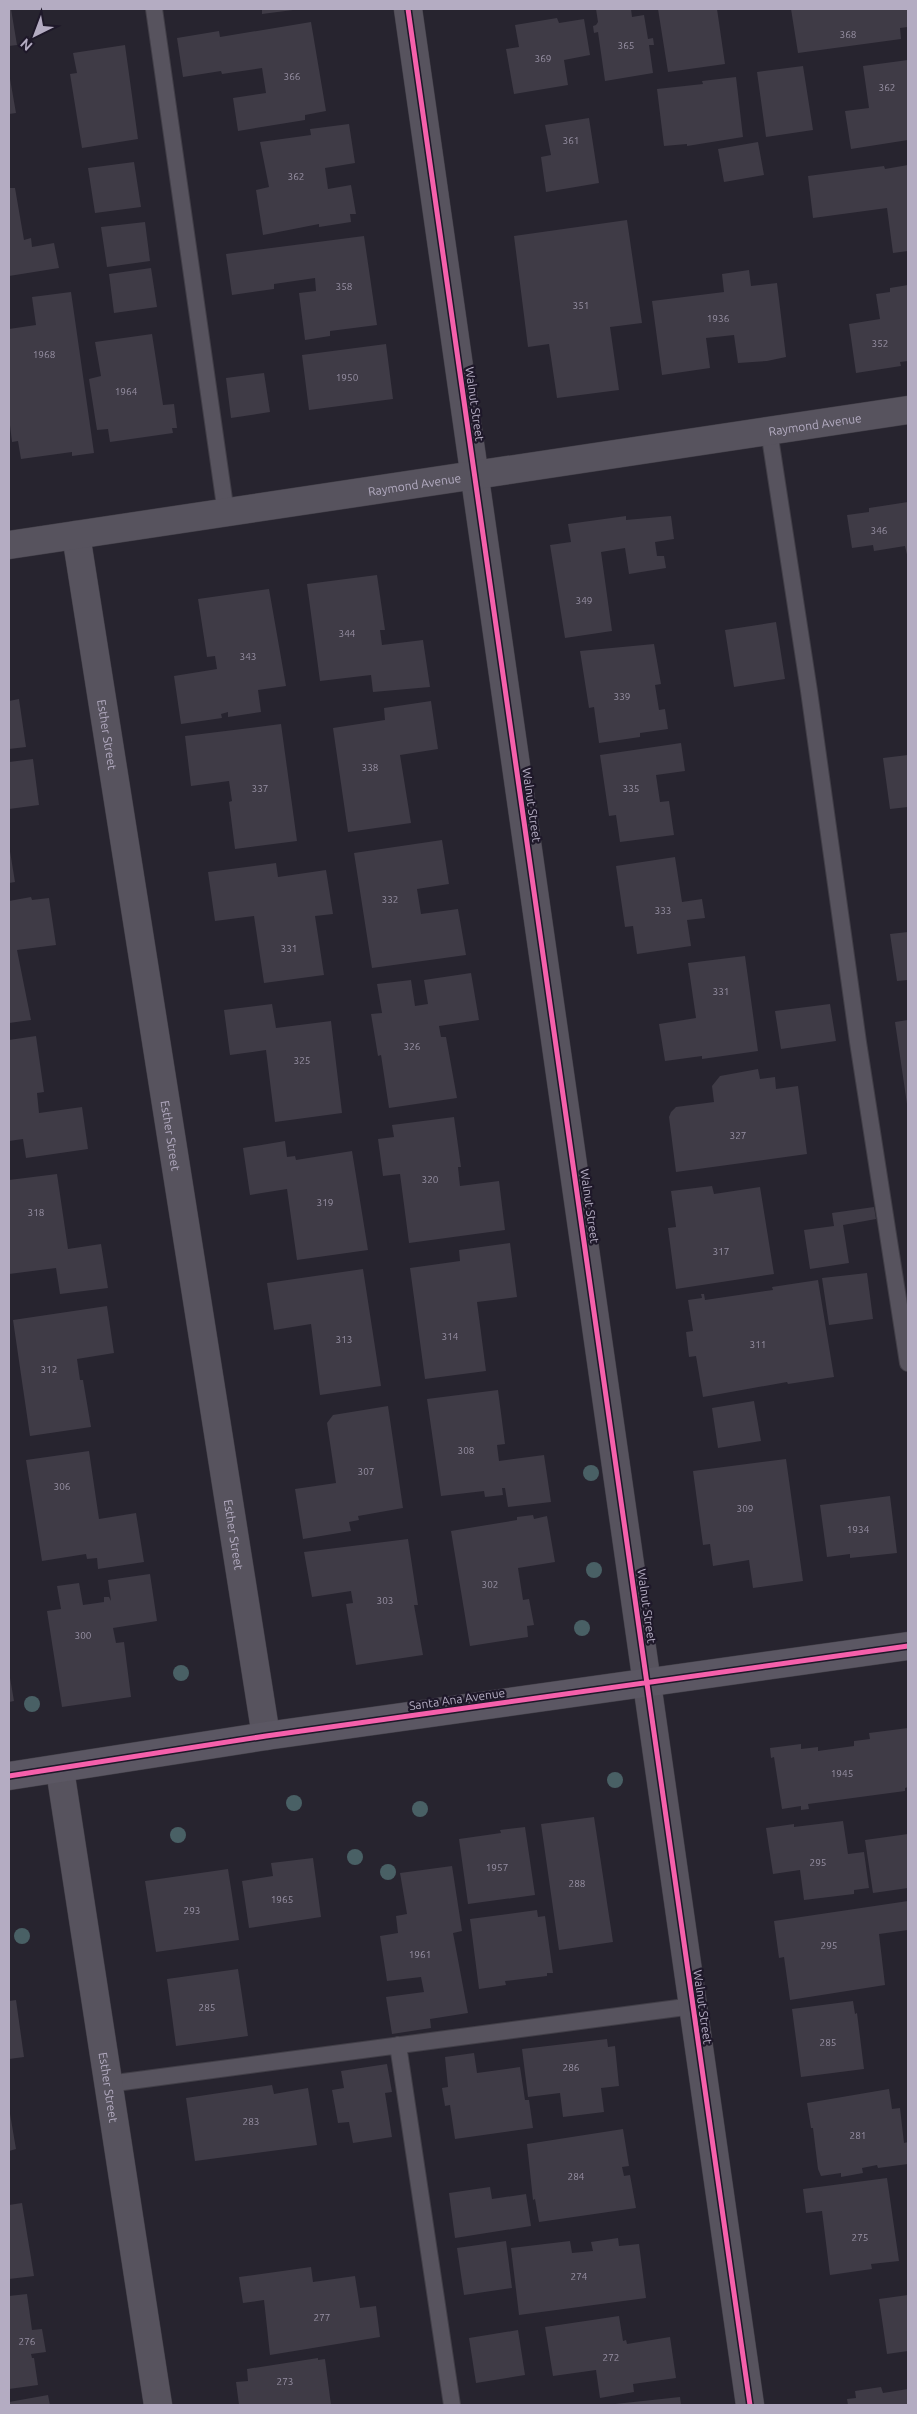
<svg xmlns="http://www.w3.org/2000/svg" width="917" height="2414" font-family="Ubuntu,sans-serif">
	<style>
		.building { fill: #3f3b46 }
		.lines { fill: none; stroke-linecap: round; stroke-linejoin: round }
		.lane-casing { stroke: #413e47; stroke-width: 18 }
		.street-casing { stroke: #413e47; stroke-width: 29 }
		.secondary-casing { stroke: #413e47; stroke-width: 29 }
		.lane { stroke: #57535e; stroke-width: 16 }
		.street { stroke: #57535e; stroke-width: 28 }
		.secondary { stroke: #5b5763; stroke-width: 28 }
		.cycleway-casing { stroke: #1e1829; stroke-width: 8 }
		.cycleway { stroke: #f560ab; stroke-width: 5 }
		.tree { fill: #496065 }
		.labels { text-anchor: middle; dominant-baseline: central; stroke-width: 4.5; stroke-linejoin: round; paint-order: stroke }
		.number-label { font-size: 10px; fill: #9790a3 }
		.street-label { font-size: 12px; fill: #b4acc2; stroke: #1e1829 }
	</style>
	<rect width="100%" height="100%" fill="#27242f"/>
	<path class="building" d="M 9,9 L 11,9 L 17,45 L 9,46 Z
		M 262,9 L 293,9 L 293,10 L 262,14 Z
		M 596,9 L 631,9 L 632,17 L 644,15 L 648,39 L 653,38 L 654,45 L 649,45 L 653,73 L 605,81 L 598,32 L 594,33 L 593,26 L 596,25 L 598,22 Z
		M 658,9 L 717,9 L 725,64 L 668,72 Z
		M 791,9 L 908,9 L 908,27 L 900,28 L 901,39 L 798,53 Z
		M 557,18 L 559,23 L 584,19 L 590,55 L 564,60 L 568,85 L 514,94 L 506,49 L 519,47 L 515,25 Z
		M 311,22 L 326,111 L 305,115 L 305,120 L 238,131 L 233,98 L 266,93 L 262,68 L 222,74 L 221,71 L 183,77 L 177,38 L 219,31 L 220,37 Z
		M 125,45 L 138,139 L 82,148 L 70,74 L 77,73 L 73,53 Z
		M 908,60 L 908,140 L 851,149 L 845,111 L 869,108 L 863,66 Z
		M 803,66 L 813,130 L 766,137 L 757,72 Z
		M 9,73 L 16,113 L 9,114 Z
		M 736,77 L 743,137 L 687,146 L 687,144 L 664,146 L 657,89 L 703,84 L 702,81 Z
		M 589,118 L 599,183 L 546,192 L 541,157 L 551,155 L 545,125 Z
		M 349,124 L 355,163 L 325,168 L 328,189 L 351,185 L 356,214 L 350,214 L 351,222 L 319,227 L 319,224 L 263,235 L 256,190 L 269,187 L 260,142 L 311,135 L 310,129 Z
		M 758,142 L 764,175 L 724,182 L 718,149 Z
		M 134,162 L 141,207 L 95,213 L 88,168 Z
		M 908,165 L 908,251 L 893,253 L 887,208 L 813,218 L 808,176 L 884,166 L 885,169 Z
		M 9,188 L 15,188 L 24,240 L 31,238 L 32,247 L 54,243 L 59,268 L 9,276 Z
		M 627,220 L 642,323 L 610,327 L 619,390 L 557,398 L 549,344 L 528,347 L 514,236 Z
		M 145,222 L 150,261 L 107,267 L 101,227 Z
		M 364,236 L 377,325 L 330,331 L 330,336 L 305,340 L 299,293 L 316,291 L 315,278 L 274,284 L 274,289 L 232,295 L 226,254 Z
		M 151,268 L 157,307 L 114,313 L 109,274 Z
		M 749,270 L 751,286 L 777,283 L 786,357 L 767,361 L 738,363 L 734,335 L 706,338 L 710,368 L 662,375 L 652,301 L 724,292 L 722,274 Z
		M 908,285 L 908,361 L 900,362 L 901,366 L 856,373 L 849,324 L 880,319 L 876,294 L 890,292 L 890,288 Z
		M 71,292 L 94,453 L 72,456 L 72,452 L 21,459 L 18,441 L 12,442 L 9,417 L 9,329 L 36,325 L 32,297 Z
		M 152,334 L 163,405 L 174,404 L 177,428 L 172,428 L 173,433 L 110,442 L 108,429 L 97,430 L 89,379 L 101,376 L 95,342 Z
		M 386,344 L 393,399 L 309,410 L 302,355 Z
		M 264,373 L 270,412 L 231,418 L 226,378 Z
		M 908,502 L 908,559 L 905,546 L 874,551 L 873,545 L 852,548 L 847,515 L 869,512 L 869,508 Z
		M 626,516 L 626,520 L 671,516 L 674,539 L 655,542 L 657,556 L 664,556 L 666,568 L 629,574 L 625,548 L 601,552 L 612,631 L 565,638 L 550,545 L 571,542 L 568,524 Z
		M 377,575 L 385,630 L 380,630 L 382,645 L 423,640 L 430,687 L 373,692 L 371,675 L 320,681 L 307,584 Z
		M 269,589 L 286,686 L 258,690 L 261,712 L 228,717 L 228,712 L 221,714 L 222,718 L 181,724 L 174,676 L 217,669 L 215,656 L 207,657 L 198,599 Z
		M 776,622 L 785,679 L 734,687 L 725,630 Z
		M 654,644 L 661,684 L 655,685 L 659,710 L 665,709 L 668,729 L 640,733 L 640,737 L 599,743 L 594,707 L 589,708 L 580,651 Z
		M 19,699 L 26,747 L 9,749 L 9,701 Z
		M 431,701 L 438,749 L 400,755 L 411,823 L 348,832 L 333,728 L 385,720 L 384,708 Z
		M 281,724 L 297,841 L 235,849 L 229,802 L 232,801 L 229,781 L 191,786 L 185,736 Z
		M 681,743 L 685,771 L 656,775 L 660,802 L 669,801 L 674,835 L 620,842 L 616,815 L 609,816 L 600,755 Z
		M 908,755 L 908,807 L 890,809 L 883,758 Z
		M 33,759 L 39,805 L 9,809 L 9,762 Z
		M 442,840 L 449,884 L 417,889 L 421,914 L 458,909 L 466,955 L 372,968 L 354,853 Z
		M 9,845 L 15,882 L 9,883 Z
		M 675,857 L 682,902 L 702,899 L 705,918 L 687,920 L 691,946 L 637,954 L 633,926 L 625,927 L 616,866 Z
		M 276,863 L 278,877 L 326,870 L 333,914 L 315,916 L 324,975 L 264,983 L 254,916 L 215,921 L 208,872 Z
		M 31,897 L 32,900 L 49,898 L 56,945 L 17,950 L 31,1020 L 9,1023 L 9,901 Z
		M 908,932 L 908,980 L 897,981 L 890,934 Z
		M 745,956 L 758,1051 L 702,1059 L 702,1056 L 665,1061 L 659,1024 L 696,1018 L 688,963 Z
		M 471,973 L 479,1020 L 439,1026 L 441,1037 L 446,1037 L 457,1098 L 389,1108 L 381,1055 L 378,1056 L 371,1014 L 382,1013 L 377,984 L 411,980 L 415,1006 L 428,1004 L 424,980 Z
		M 272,1004 L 276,1028 L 331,1021 L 342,1113 L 275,1122 L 266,1050 L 230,1055 L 224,1010 Z
		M 830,1004 L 836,1041 L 781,1049 L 775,1011 Z
		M 908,1020 L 908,1104 L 907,1104 L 895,1022 Z
		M 36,1036 L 44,1092 L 37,1093 L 39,1113 L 82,1107 L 88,1149 L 26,1158 L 23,1139 L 9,1141 L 9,1040 Z
		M 758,1069 L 760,1079 L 775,1077 L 776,1089 L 798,1086 L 807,1154 L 676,1172 L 669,1117 L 671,1112 L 676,1107 L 714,1102 L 712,1086 L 720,1076 Z
		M 454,1117 L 461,1167 L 458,1167 L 460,1186 L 499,1181 L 505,1230 L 409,1243 L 400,1174 L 383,1176 L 378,1139 L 394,1137 L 392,1125 Z
		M 285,1141 L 287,1157 L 295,1156 L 296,1160 L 352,1151 L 368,1250 L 297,1260 L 287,1189 L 250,1195 L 243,1148 Z
		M 57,1174 L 68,1249 L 101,1244 L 108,1288 L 60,1294 L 56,1268 L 9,1274 L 9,1180 Z
		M 712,1186 L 714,1194 L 760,1187 L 774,1274 L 676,1289 L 668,1228 L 676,1227 L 671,1191 Z
		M 874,1207 L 876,1219 L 843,1225 L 849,1263 L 810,1269 L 804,1230 L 834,1226 L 832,1213 Z
		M 510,1243 L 517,1297 L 477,1302 L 486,1371 L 425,1379 L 410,1268 L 460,1261 L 459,1250 Z
		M 363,1269 L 381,1386 L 320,1395 L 311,1324 L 274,1330 L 267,1283 Z
		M 867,1273 L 873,1319 L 829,1325 L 822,1278 Z
		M 818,1280 L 834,1377 L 788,1384 L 787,1382 L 703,1397 L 696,1356 L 689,1357 L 686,1332 L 693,1331 L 688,1300 L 702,1298 L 701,1294 L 704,1294 L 705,1300 L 773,1290 L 772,1287 Z
		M 107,1306 L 114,1353 L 77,1359 L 80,1380 L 83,1380 L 91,1427 L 30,1436 L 13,1320 Z
		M 498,1390 L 505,1444 L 497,1445 L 499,1461 L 544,1455 L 551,1502 L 508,1507 L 505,1488 L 502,1488 L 503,1495 L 485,1497 L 484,1491 L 441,1496 L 427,1399 Z
		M 754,1401 L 761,1441 L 718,1448 L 712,1408 Z
		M 388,1406 L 403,1508 L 358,1516 L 359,1520 L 349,1522 L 351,1531 L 303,1539 L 295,1489 L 336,1483 L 327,1423 L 333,1415 Z
		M 89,1451 L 99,1519 L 136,1513 L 144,1562 L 98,1569 L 97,1558 L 87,1559 L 86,1554 L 42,1561 L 26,1460 Z
		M 786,1459 L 803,1581 L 753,1588 L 749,1560 L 713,1566 L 710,1544 L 703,1545 L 693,1471 Z
		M 890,1496 L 897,1553 L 850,1558 L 850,1554 L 827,1557 L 820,1505 Z
		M 533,1515 L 534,1519 L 547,1516 L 555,1562 L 518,1568 L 523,1600 L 529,1599 L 534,1625 L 527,1626 L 528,1637 L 470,1646 L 451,1531 L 517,1520 L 517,1517 Z
		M 408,1539 L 418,1605 L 414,1605 L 423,1655 L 356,1665 L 346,1604 L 353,1603 L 351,1591 L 312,1597 L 304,1552 Z
		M 150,1574 L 157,1621 L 113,1628 L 116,1643 L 124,1642 L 131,1697 L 62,1707 L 47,1611 L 61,1609 L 57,1586 L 79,1583 L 83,1605 L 104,1602 L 104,1597 L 109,1597 L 111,1601 L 108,1580 Z
		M 9,1672 L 14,1701 L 9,1702 Z
		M 908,1728 L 908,1787 L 905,1788 L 905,1791 L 808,1804 L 809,1809 L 801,1810 L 801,1806 L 782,1809 L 774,1757 L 771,1758 L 770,1748 L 801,1744 L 801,1749 L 818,1747 L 818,1751 L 854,1746 L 854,1741 L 870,1739 L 869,1733 Z
		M 594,1817 L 613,1942 L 559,1950 L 541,1824 Z
		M 843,1821 L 848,1854 L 864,1852 L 869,1888 L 854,1890 L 854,1894 L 804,1900 L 800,1870 L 773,1874 L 766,1828 L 794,1824 L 794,1827 Z
		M 525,1827 L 535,1895 L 468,1904 L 459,1839 L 501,1833 L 500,1830 Z
		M 908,1834 L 908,1888 L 873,1893 L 865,1840 Z
		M 313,1858 L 321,1917 L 249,1928 L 242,1881 L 273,1876 L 271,1863 Z
		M 452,1866 L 462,1931 L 453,1933 L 468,2013 L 430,2019 L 431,2028 L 392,2034 L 386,1997 L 424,1992 L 421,1977 L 387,1981 L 380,1936 L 398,1933 L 396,1916 L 407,1914 L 400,1873 Z
		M 228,1869 L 239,1940 L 156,1952 L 145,1881 Z
		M 908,1901 L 908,1930 L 879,1934 L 885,1985 L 790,2000 L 784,1957 L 779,1958 L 774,1921 Z
		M 537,1910 L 538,1917 L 545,1916 L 553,1973 L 547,1973 L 547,1976 L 505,1981 L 506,1985 L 479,1989 L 470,1919 Z
		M 238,1969 L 248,2036 L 176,2046 L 167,1979 Z
		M 16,2000 L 24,2057 L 9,2059 L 9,2001 Z
		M 853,2001 L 855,2014 L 857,2013 L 864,2069 L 801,2077 L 792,2009 Z
		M 607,2039 L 608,2047 L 615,2046 L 619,2086 L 601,2088 L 604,2112 L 563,2117 L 560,2093 L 528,2097 L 522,2049 Z
		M 474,2053 L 477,2073 L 520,2067 L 525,2100 L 529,2100 L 533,2128 L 455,2139 L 450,2105 L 445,2106 L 442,2088 L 448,2087 L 445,2057 Z
		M 387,2064 L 392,2092 L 385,2093 L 392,2137 L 353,2143 L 349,2122 L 338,2123 L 332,2090 L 344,2088 L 341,2071 Z
		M 272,2085 L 274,2094 L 308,2088 L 317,2145 L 195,2161 L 186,2098 Z
		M 889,2089 L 892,2109 L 900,2108 L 904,2143 L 908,2142 L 908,2164 L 878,2168 L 877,2165 L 862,2168 L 863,2173 L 841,2177 L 841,2173 L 821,2176 L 818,2169 L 813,2128 L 811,2128 L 807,2103 Z
		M 9,2108 L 16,2149 L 9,2151 Z
		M 623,2129 L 629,2166 L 622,2167 L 624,2176 L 630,2175 L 636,2208 L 539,2222 L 535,2199 L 533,2200 L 527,2144 Z
		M 887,2178 L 899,2261 L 871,2264 L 872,2269 L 830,2275 L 822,2211 L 806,2213 L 803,2189 Z
		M 490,2187 L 492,2199 L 526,2194 L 531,2226 L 455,2238 L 449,2193 Z
		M 22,2203 L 34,2276 L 9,2279 L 9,2205 Z
		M 618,2238 L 619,2246 L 639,2244 L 646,2298 L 519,2315 L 511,2248 L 570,2241 L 572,2253 L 593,2251 L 591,2242 Z
		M 506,2241 L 512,2288 L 464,2295 L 457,2248 Z
		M 311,2267 L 313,2282 L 355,2276 L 360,2308 L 376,2306 L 380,2337 L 270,2355 L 264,2300 L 243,2303 L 239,2277 Z
		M 27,2294 L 32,2330 L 42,2329 L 46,2352 L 31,2354 L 32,2358 L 34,2358 L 38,2385 L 9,2389 L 9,2296 Z
		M 908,2295 L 908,2351 L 887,2354 L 879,2299 Z
		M 619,2316 L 623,2341 L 626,2340 L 627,2344 L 670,2337 L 676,2378 L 633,2384 L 634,2392 L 600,2398 L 596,2370 L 553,2376 L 545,2327 Z
		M 518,2330 L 525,2375 L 476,2383 L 469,2338 Z
		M 318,2358 L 318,2360 L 325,2359 L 331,2405 L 239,2405 L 236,2382 L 248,2381 L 247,2369 Z
		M 881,2387 L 883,2393 L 908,2389 L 908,2405 L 848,2405 L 847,2399 L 856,2398 L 855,2391 Z
		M 48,2395 L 50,2405 L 9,2405 L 9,2402 Z
		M 680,2397 L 681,2405 L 615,2405 L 615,2404 Z"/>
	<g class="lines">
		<defs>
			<path id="lane" d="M 154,9 L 226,513
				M 769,431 L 809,691 L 858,1042 L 908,1363
				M 398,2045 L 452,2405
				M 108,2084 L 693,2006"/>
			<g id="street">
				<path d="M 408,9 L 750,2405"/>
				<path id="s1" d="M 76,535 L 266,1736"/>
				<path id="s2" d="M 9,545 L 908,410"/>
				<path id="s3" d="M 60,1770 L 158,2405"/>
			</g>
			<path id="secondary" d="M 9,1776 L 266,1736 L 908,1646"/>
		</defs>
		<use href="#lane" class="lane-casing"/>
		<use href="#street" class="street-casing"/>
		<use href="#secondary" class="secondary-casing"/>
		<use href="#lane" class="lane"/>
		<use href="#street" class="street"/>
		<use href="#secondary" class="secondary"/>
		<defs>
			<path id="cycleway" d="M 408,9 L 750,2405
				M 9,1776 L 266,1736 L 908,1646"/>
		</defs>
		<use href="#cycleway" class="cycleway-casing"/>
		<use href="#cycleway" class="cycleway"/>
	</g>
	<g class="tree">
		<circle cx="591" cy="1473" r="8"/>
		<circle cx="594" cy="1570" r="8"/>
		<circle cx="582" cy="1628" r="8"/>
		<circle cx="181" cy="1673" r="8"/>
		<circle cx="32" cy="1704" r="8"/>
		<circle cx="615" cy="1780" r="8"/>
		<circle cx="294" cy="1803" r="8"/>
		<circle cx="420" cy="1809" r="8"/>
		<circle cx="178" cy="1835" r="8"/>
		<circle cx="355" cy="1857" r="8"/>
		<circle cx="388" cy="1872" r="8"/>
		<circle cx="22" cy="1936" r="8"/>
	</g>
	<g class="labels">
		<g class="number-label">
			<text x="848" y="34">368</text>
			<text x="626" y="45">365</text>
			<text x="543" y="58">369</text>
			<text x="292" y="76">366</text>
			<text x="887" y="87">362</text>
			<text x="571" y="140">361</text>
			<text x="296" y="176">362</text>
			<text x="344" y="286">358</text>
			<text x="581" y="305">351</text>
			<text x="718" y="318">1936</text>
			<text x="880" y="343">352</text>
			<text x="44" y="354">1968</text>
			<text x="347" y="377">1950</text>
			<text x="126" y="391">1964</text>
			<text x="879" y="530">346</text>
			<text x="584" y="600">349</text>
			<text x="347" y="633">344</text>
			<text x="248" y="656">343</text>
			<text x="622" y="696">339</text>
			<text x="370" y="767">338</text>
			<text x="260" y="788">337</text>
			<text x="631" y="788">335</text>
			<text x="390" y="899">332</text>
			<text x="663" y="910">333</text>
			<text x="289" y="948">331</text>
			<text x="721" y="991">331</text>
			<text x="412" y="1046">326</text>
			<text x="302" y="1060">325</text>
			<text x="738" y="1135">327</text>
			<text x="430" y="1179">320</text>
			<text x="325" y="1202">319</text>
			<text x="36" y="1212">318</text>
			<text x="721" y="1251">317</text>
			<text x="450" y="1336">314</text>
			<text x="344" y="1339">313</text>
			<text x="758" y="1344">311</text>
			<text x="49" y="1369">312</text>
			<text x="466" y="1450">308</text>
			<text x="366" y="1471">307</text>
			<text x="62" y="1486">306</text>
			<text x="745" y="1508">309</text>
			<text x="858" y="1529">1934</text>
			<text x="490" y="1584">302</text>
			<text x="385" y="1600">303</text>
			<text x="83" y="1635">300</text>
			<text x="842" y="1773">1945</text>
			<text x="818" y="1862">295</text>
			<text x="497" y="1867">1957</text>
			<text x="577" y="1883">288</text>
			<text x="282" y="1899">1965</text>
			<text x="192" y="1910">293</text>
			<text x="829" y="1945">295</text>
			<text x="420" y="1954">1961</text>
			<text x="207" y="2007">285</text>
			<text x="828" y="2042">285</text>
			<text x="571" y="2067">286</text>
			<text x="251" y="2121">283</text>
			<text x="858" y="2135">281</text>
			<text x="576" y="2176">284</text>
			<text x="860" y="2237">275</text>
			<text x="579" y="2276">274</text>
			<text x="322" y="2317">277</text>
			<text x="27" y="2341">276</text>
			<text x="611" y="2357">272</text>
			<text x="285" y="2381">273</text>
		</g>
		<g class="street-label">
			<text transform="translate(475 404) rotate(82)">Walnut Street</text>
			<text stroke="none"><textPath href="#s2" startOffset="815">Raymond Avenue</textPath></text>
			<text stroke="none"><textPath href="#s2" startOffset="410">Raymond Avenue</textPath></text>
			<text stroke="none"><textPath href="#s1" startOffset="202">Esther Street</textPath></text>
			<text transform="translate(532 805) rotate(82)">Walnut Street</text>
			<text stroke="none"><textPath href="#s1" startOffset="608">Esther Street</textPath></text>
			<text transform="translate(590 1206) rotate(82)">Walnut Street</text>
			<text stroke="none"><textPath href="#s1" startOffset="1012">Esther Street</textPath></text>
			<text transform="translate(647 1606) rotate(82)">Walnut Street</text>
			<text transform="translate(457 1699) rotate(-8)">Santa Ana Avenue</text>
			<text transform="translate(703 2007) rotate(82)">Walnut Street</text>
			<text stroke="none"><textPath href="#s3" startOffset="321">Esther Street</textPath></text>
		</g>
	</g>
	<rect width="917" height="2414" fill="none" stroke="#b4acc2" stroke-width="20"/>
	<g transform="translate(35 35) rotate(222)" stroke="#1e1829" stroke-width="4" paint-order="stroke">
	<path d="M0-4L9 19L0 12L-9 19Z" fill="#b4acc2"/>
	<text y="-8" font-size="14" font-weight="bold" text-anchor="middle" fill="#b4acc2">N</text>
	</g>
</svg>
